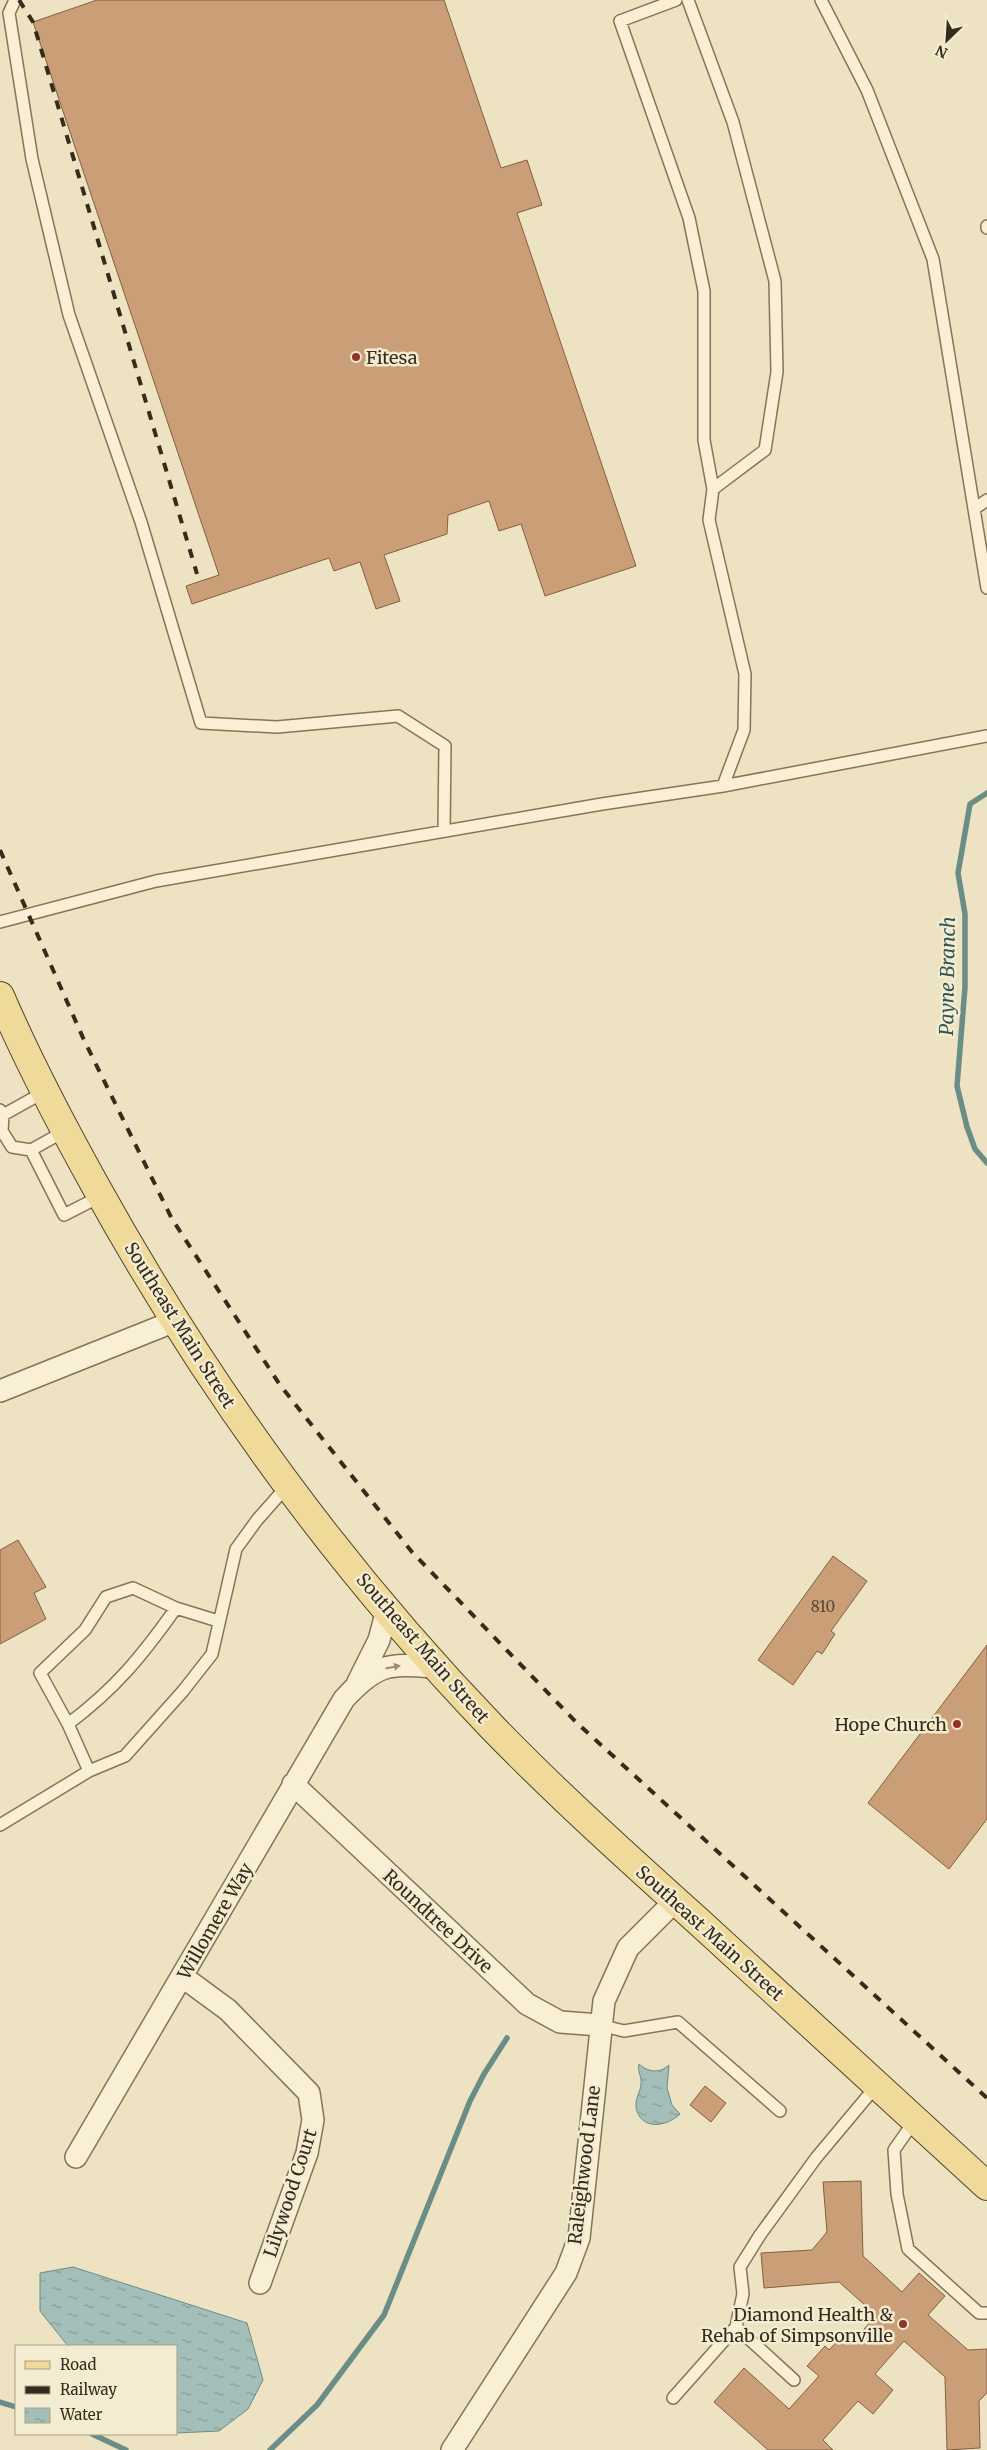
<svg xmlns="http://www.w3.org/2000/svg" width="987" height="2450" font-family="Merriweather,serif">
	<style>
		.water { fill: url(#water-ripples); stroke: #6b8d87 }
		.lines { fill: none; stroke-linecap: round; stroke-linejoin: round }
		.stream { stroke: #6b8d87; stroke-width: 5.5 }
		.building { fill: #ca9f78; stroke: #845f40 }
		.lane-casing { stroke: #867459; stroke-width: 14 }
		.street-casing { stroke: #867459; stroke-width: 24 }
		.primary-casing { stroke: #53422e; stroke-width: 30 }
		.lane { stroke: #f8efd4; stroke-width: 11 }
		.street { stroke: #f8efd4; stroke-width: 21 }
		.primary { stroke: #efda99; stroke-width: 28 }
		.rail { stroke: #362b1d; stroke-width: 4; stroke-dasharray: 9 9; stroke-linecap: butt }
		.oneway { fill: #978d78 }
		.poi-dot { fill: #93312b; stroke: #f4ecd1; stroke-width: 2 }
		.labels { text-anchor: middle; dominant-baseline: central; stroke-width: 5; stroke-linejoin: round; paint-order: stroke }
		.number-label { font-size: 15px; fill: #5b4834 }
		.poi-label { font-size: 18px; fill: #362b1d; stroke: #f4ecd1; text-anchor: end }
		.street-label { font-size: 18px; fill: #362b1d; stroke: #f4ecd1 }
		.water-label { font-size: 19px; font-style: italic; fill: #2d5555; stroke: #f4ecd1 }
	</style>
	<defs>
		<pattern id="water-ripples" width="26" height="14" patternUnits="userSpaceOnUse" patternTransform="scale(1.25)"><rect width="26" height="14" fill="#a4bfb9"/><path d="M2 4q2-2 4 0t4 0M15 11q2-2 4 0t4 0" fill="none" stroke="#869b96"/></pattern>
	</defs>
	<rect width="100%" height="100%" fill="#ede2c1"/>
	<path class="water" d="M 639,2064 C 648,2072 659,2074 669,2065 L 667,2088 L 672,2105 L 680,2114 C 667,2127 640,2131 636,2107 C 635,2098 641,2091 641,2084 C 642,2076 637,2072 639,2064 Z
		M 73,2267 L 247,2323 L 263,2380 L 248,2409 L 219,2431 L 176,2433 L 176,2346 L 68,2346 L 40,2311 L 40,2273 Z"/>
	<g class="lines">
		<path class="stream" d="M 987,793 L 970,804 L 958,873 L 965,914 L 965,987 L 957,1086 L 967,1127 L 975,1149 L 987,1163
			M 0,2402 L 16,2407
			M 92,2434 L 126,2450
			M 270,2450 L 317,2405 L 384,2315 L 470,2101 L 484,2074 L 507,2038"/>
	</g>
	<path class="building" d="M 97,0 L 444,0 L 501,168 L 527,160 L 542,205 L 517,213 L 636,566 L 545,596 L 521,524 L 499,531 L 489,501 L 448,515 L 447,534 L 384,555 L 400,601 L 376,609 L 360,562 L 334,571 L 329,558 L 192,604 L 186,586 L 219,575 L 33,22 Z
		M 18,1540 L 46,1587 L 34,1593 L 46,1619 L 0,1644 L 0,1550 Z
		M 833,1556 L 867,1581 L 831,1631 L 835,1634 L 822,1654 L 817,1651 L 793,1685 L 758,1660 Z
		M 987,1645 L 987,1819 L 949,1869 L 868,1803 Z
		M 705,2086 L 726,2103 L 711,2122 L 690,2105 Z
		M 861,2181 L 863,2256 L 902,2292 L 919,2273 L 945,2296 L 928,2315 L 968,2350 L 987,2349 L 987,2393 L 979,2401 L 980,2448 L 947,2450 L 945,2377 L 904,2341 L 875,2374 L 893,2390 L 873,2414 L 858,2401 L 823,2440 L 833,2450 L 768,2450 L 714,2402 L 744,2368 L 789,2409 L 819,2376 L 807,2366 L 825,2346 L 829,2350 L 846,2332 L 854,2341 L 876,2315 L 839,2282 L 764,2288 L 761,2253 L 812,2250 L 827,2232 L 823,2182 Z"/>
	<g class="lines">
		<defs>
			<path id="lane" d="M 15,0 L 9,13 L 32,159 L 69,315 L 141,522 L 201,723 L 277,727 L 398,716 L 445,746 L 444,831
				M 676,0 L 620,21 L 689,218 L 704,291 L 704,440 L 713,489
				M 688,0 L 733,122 L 775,281 L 777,372 L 765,450 L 713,489 L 709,520 L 745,674 L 744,730 L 723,786
				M 821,0 L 867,90 L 933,259 L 987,588
				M 987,226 L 987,228
				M 974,509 L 987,500
				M 0,922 L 156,881 L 602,804 L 723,786 L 987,736
				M 0,1110 L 3,1115 L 46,1091
				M 3,1115 L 2,1131 L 12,1147 L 31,1150
				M 65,1131 L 31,1150 L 64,1215 L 101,1196
				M 218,1621 L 176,1608 L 133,1588 L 106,1597 L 85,1630 L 40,1673 L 68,1724 L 89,1771 L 125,1756 L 183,1691 L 212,1654 L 236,1549 L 257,1520 L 288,1485
				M 68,1724 C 115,1689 142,1656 176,1608
				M 0,1825 L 89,1771
				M 600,2025 L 624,2031 L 678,2022 L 780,2111
				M 915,2120 L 894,2150 L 897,2194 L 908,2249 L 979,2313 L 987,2313
				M 736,2327 L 794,2380
				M 673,2398 L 736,2327 L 743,2294 L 740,2267 L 760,2235 L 816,2158 L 877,2085"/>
			<path id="street" d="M 0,1391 L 175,1321
				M 358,1682 L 379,1640 L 387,1610
				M 293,1784 L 527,2004 L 560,2022 L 600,2025
				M 183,1977 L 228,2010 L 309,2093 L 313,2120 L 307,2153 L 260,2283
				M 76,2157 L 344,1699 C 378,1662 389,1664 436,1667
				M 452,2450 L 566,2273 L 579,2238 L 604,2001 L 628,1948 L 675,1901"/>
			<path id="primary" d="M 0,996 C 28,1061 61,1124 95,1185 C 204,1382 337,1566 493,1728 C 558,1795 628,1858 698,1921 C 794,2009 891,2098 987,2186"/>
		</defs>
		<use href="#lane" class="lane-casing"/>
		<use href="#street" class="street-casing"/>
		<use href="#primary" class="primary-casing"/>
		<use href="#lane" class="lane"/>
		<use href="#street" class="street"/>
		<use href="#primary" class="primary"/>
		<path class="rail" d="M 19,0 L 33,22 L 197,574
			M 0,850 L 84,1040 L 172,1219 L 280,1385 L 412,1552 L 577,1723 L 987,2098"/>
	</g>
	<defs><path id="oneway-solid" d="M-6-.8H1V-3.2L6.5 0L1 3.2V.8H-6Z" transform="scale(1.25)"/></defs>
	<use class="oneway" href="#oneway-solid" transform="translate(393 1667) rotate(-11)"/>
	<g class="poi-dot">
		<circle cx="356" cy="357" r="5"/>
		<circle cx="957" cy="1724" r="5"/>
		<circle cx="903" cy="2324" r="5"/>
	</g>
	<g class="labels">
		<g class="number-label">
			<text x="823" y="1606">810</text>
		</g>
		<g class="poi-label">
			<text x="366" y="357" text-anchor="start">Fitesa</text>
			<text x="947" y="1724">Hope Church</text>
			<text x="893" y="2314">Diamond Health &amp;<tspan x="893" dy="21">Rehab of Simpsonville</tspan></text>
		</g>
		<g class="street-label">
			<text transform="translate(180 1325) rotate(58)">Southeast Main Street</text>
			<text transform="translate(423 1648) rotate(49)">Southeast Main Street</text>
			<text transform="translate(215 1921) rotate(-60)">Willomere Way</text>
			<text transform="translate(438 1921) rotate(43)">Roundtree Drive</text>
			<text transform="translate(710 1933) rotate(42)">Southeast Main Street</text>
			<text transform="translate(584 2165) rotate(-83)">Raleighwood Lane</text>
			<text transform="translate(290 2193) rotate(-72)">Lilywood Court</text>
		</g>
		<g class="water-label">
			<text transform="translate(947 976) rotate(-89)">Payne Branch</text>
		</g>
	</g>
	<rect x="15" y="2345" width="162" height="90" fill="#f4ecd1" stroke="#a89f89"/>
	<rect x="25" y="2361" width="25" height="8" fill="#efda99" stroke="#a89f89"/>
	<text x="60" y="2370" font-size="15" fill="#362b1d">Road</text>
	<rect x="25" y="2386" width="25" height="8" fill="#362b1d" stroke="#a89f89"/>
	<text x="60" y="2395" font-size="15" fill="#362b1d">Railway</text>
	<rect x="25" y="2408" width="25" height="15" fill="url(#water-ripples)" stroke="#a89f89"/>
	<text x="60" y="2420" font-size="15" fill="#362b1d">Water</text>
	<g transform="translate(947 40) rotate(205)" stroke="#f4ecd1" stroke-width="4" paint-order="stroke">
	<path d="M0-4L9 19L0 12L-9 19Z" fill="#362b1d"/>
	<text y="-8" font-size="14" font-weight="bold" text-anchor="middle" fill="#362b1d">N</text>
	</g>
</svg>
